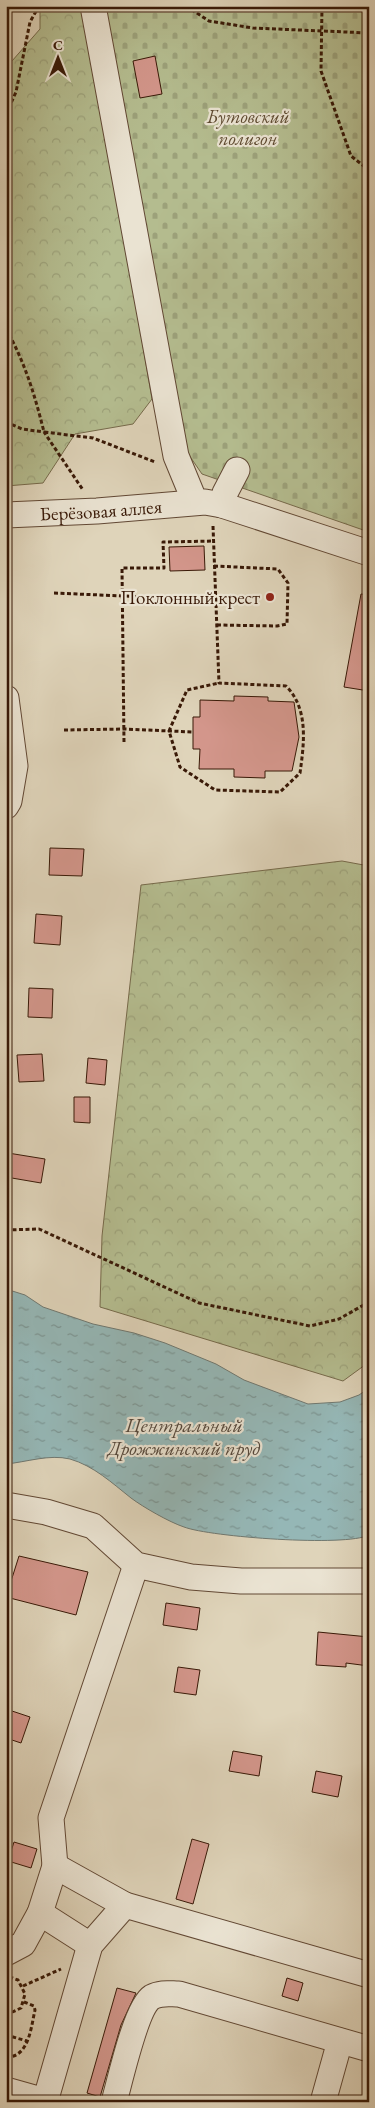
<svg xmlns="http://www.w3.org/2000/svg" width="375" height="2108" font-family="'EB Garamond',serif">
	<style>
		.forest { fill: url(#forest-crowns); stroke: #766a4b }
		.cemetery { fill: url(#cemetery-stones); stroke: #766a4b }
		.water { fill: url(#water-ripples); stroke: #707870 }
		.building { fill: #d3968b; stroke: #391907 }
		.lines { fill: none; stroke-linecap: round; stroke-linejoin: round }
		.minor-casing { stroke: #624834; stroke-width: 27 }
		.path { stroke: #391907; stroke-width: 3; stroke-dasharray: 4 2.5; stroke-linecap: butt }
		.minor { stroke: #eae3d2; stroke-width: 25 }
		.poi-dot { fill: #8f2418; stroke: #eae3d2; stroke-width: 2 }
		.labels { text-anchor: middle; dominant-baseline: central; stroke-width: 4.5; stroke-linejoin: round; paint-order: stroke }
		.park-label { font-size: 19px; font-style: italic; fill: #5e4a30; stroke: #eae3d2 }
		.street-label { font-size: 19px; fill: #391907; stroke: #eae3d2 }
		.poi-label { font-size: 19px; fill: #391907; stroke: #eae3d2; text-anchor: end }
		.water-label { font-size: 20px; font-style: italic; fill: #55483c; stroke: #eae3d2 }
	</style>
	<defs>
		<pattern id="forest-crowns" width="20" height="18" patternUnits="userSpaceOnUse" patternTransform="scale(1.25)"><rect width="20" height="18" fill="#b4bc8f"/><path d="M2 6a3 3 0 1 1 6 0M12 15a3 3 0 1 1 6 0" fill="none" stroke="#9ca17a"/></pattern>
		<pattern id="cemetery-stones" width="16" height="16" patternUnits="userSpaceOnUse" patternTransform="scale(1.25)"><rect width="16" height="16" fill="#b4bc8f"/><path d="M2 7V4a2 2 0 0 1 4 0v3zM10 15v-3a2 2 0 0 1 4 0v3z" fill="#9ca17a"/></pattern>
		<pattern id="water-ripples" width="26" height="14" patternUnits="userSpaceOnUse" patternTransform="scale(1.25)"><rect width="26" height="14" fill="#95b7b6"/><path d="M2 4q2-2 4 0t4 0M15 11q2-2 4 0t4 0" fill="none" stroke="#7b9492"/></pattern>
	</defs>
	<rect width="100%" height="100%" fill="#dfd4ba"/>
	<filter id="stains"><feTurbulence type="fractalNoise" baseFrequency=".004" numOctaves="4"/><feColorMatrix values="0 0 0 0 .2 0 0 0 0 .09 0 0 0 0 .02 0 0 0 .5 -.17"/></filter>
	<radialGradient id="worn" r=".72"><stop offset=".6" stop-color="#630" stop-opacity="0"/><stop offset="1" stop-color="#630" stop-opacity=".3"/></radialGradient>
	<path class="forest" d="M 40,6 L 85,6 L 152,399 L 133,424 L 75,434 L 43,483 L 6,486 L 6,60 L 12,61 L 40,29 Z
		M 342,861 L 369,866 L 369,1362 L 343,1381 L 100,1307 L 102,1236 L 141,885 Z"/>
	<path class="cemetery" d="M 104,6 L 369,6 L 369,532 L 202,474 L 182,445 Z"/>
	<path class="water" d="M 6,1289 L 25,1295 L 43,1307 L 93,1324 L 134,1333 L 165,1343 L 216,1364 L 244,1380 L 308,1404 L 340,1402 L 359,1395 L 369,1388 L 369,1535 C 346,1547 210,1537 184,1527 C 169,1522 143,1507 131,1498 C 112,1483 94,1466 70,1459 C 49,1454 27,1462 6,1464 Z"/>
	<path class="building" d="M 155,56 L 162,94 L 140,98 L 133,61 Z
		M 204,546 L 205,570 L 170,571 L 169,547 Z
		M 361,594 L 369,595 L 369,691 L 344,687 Z
		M 234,696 L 268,697 L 268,701 L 294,702 L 299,737 L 292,771 L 265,771 L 265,778 L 234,777 L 234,769 L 199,769 L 200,749 L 193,749 L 193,717 L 200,717 L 200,700 L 234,701 Z
		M 50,848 L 84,849 L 82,876 L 49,875 Z
		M 36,914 L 62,916 L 60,945 L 34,943 Z
		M 29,988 L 53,989 L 52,1018 L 28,1017 Z
		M 42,1054 L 44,1081 L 19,1082 L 17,1055 Z
		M 88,1058 L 107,1060 L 105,1085 L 86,1083 Z
		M 74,1097 L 90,1097 L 90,1123 L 74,1122 Z
		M 8,1153 L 45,1159 L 41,1183 L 6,1177 Z
		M 19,1556 L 88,1572 L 76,1615 L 6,1597 Z
		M 166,1603 L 200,1608 L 197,1630 L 163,1625 Z
		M 318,1632 L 369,1637 L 369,1666 L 346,1663 L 346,1667 L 316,1665 Z
		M 178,1667 L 200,1670 L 196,1695 L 174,1692 Z
		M 9,1710 L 30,1717 L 21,1743 L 6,1738 L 6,1718 Z
		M 233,1751 L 262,1756 L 259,1776 L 229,1771 Z
		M 316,1771 L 342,1776 L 338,1797 L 312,1792 Z
		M 192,1839 L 209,1844 L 193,1904 L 176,1899 Z
		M 14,1842 L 37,1849 L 31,1868 L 8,1861 Z
		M 287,1978 L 303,1983 L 298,2001 L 282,1996 Z
		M 117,1988 L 136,1993 L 121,2025 L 100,2097 L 87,2093 Z"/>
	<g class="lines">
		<defs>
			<g id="minor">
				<path d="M 93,6 L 176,456 L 195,502"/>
				<path d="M 222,505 L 225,493 L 237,470"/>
				<path id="s1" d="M 6,515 L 97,511 L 205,502 L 222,505 L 369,553"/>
				<path d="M 6,698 L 15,766 L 9,801 L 6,806"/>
				<path d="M 6,1505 L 46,1512 L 93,1526 L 136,1565 L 191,1577 L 241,1581 L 369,1581"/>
				<path d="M 136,1565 L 51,1818 L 55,1866 L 125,1905 L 369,1975"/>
				<path d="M 40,1913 L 90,1945"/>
				<path d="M 6,1953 L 23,1944 L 40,1913 L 55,1866"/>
				<path d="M 6,2090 L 45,2101"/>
				<path d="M 45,2102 L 90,1945 L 125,1905"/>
				<path d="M 114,2102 C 120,2081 136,2007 152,1997 C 161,1992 170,1994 179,1994 L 369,2049"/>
				<path d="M 323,2102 L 340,2041"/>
			</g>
		</defs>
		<use href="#minor" class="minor-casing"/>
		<path class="path" d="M 186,6 L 209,21 L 253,28 L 369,33
			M 322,6 L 321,71 L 351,156 L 369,170
			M 6,114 L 16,92 L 30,22 L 39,6
			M 6,329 C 25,362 35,396 44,432 L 93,438 L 155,462
			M 6,422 L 22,429 L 44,432 L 83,490
			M 213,526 L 219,683 L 286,686 C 309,709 304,744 300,773 L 280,792 L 215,790 L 180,767 L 169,731 L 187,690 L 219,683
			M 214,566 L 278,569 L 288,583 L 287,624 L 277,626 L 216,625
			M 54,593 L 215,600
			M 64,730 L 124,729 L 193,732
			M 124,742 L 122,568 L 164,568 L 163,542 L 214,541
			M 6,1230 L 39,1229 L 199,1303 L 310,1326 L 339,1319 L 369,1302
			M 23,1986 L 61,1969
			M 6,2015 L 21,2008 L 25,1994 L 18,1980 L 7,1976
			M 6,2035 L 27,2041
			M 6,2057 C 29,2058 31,2027 35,2010 L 34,2006 L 24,2002"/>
		<use href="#minor" class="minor"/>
	</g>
	<circle class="poi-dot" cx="270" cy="597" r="5"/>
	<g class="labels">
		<g class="park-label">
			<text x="248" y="116">Бутовский<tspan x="248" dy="22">полигон</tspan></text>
		</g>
		<g class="street-label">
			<text stroke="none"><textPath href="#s1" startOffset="95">Берёзовая аллея</textPath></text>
		</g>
		<g class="poi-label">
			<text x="260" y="597">Поклонный крест</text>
		</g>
		<g class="water-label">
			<text x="184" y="1425">Центральный<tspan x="184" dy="23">Дрожжинский пруд</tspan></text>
		</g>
	</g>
	<rect width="375" height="2108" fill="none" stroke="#dfd4ba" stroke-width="25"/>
	<rect x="8" y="8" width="360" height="2093" fill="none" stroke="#391907" stroke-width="2.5"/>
	<rect x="12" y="12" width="350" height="2083" fill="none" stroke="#391907"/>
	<g transform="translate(58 58)" stroke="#eae3d2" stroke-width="4" paint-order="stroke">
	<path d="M0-4L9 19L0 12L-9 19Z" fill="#391907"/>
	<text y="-8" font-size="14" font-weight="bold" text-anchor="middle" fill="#391907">С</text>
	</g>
	<rect width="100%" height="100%" filter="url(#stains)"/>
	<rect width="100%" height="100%" fill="url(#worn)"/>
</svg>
